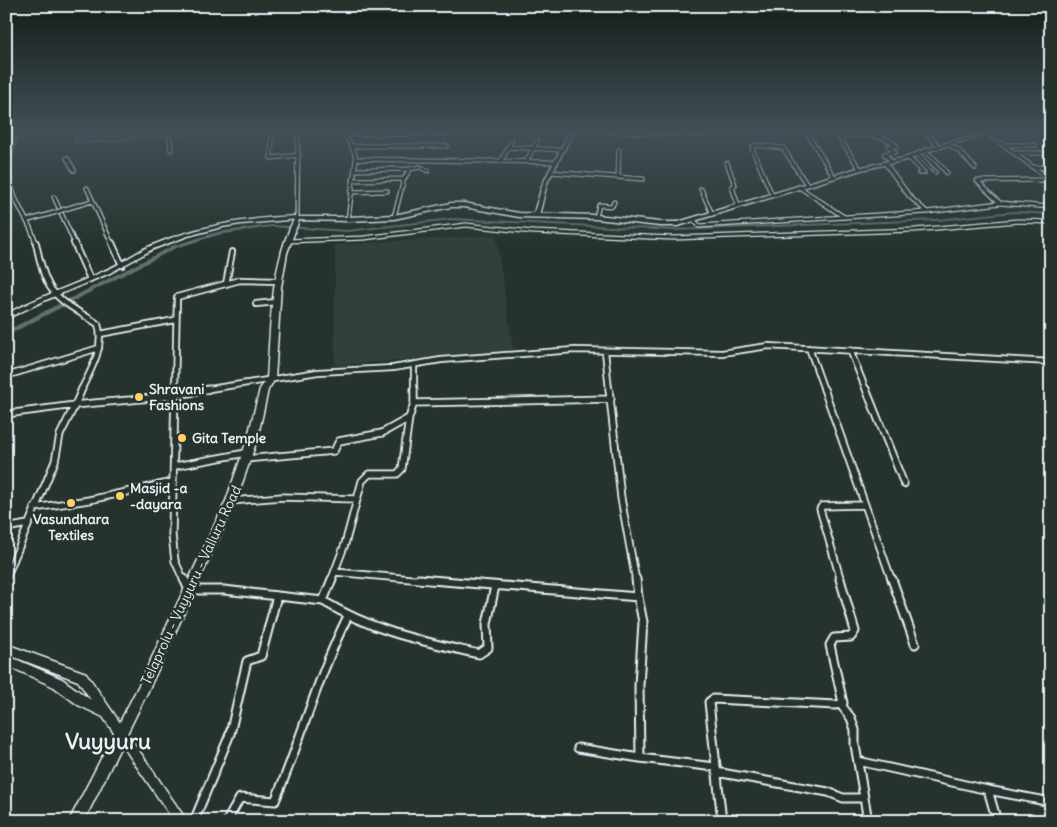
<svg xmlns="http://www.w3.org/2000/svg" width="1057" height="827" font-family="Delius,sans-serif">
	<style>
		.built { fill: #333f3a }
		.green { fill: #3e4b47; stroke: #939ea0 }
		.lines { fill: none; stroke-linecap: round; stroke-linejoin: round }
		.canal { fill: #636f6d; fill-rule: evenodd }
		.street-far3-casing { stroke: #e8f1f8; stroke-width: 5.5 }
		.street-far2-casing { stroke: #e8f1f8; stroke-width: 8 }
		.street-far1-casing { stroke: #e8f1f8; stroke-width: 9 }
		.street-casing { stroke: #e8f1f8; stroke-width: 11 }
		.secondary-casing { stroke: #e8f1f8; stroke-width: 3 }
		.primary-casing { stroke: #e8f1f8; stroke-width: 3 }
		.street-far3 { stroke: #26332d; stroke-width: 3 }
		.street-far2 { stroke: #26332d; stroke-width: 4.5 }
		.street-far1 { stroke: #26332d; stroke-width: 5.5 }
		.street { stroke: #26332d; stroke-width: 7 }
		.secondary { fill: #26332d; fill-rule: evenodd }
		.primary { fill: #26332d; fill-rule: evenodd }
		.street-bridge-casing { stroke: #e8f1f8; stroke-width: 5.5; stroke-linecap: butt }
		.street-bridge { stroke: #26332d; stroke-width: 3 }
		.poi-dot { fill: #ffd166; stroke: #26332d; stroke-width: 2 }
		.labels { text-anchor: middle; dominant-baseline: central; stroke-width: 5; stroke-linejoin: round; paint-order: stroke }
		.poi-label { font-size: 14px; font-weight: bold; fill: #e8f1f8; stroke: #26332d; text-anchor: start }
		.street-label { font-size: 14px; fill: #e8f1f8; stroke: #26332d }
		.near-district-label { font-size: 22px; font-weight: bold; fill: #e8f1f8; stroke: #26332d }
	</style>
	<rect width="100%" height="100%" fill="#26332d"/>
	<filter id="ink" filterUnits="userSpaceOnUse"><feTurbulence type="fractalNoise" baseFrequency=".02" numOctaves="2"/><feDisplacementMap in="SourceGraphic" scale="10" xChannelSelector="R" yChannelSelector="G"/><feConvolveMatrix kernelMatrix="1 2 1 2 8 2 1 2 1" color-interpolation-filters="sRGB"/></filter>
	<g filter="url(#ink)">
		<path class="built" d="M 496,235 L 513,350 L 335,366 L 335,245 Z"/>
		<path class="green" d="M 81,131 L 193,131 L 192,134 L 94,143 L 73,142 Z"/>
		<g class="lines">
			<path class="canal" d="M 1014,211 L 1051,213 L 1051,215 L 1014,213 L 938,221 L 673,231 L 451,220 L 347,232 L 272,227 L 218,235 L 176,248 L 6,336 L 6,331 L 172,246 L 217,232 L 272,225 L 347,230 L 451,218 L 673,229 L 938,219 Z"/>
			<defs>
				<path id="street-far3" d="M 18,131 C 7,156 6,184 20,208 C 26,221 33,230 36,244
					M 272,131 L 271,158 L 299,155
					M 343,131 L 354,151 L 356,159 L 348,219
					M 601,131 L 706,135 L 705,131
					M 985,131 L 1050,180
					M 925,132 L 939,146
					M 344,134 L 445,134
					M 809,136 L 834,177
					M 170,138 L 171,150
					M 947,144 L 958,150 L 975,168
					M 1005,145 L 1035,145
					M 353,146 L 447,146
					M 508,147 L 561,150
					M 924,151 L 934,158 L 947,173
					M 1015,153 L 1042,153
					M 918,155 L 935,172
					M 67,158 L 74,170
					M 909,158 L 924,173 L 919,173
					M 356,159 L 555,162
					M 501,161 L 512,140
					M 526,162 L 537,141
					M 727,163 L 735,185 L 732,187 L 738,205
					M 885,163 L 910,197 L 927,212
					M 1034,167 L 1051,168
					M 860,169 L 838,136 C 857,135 883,132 897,146 L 888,146 L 895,152 L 884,154 L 892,162
					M 355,170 L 410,169
					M 550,172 L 643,179
					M 618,177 L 619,150
					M 353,180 L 404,179
					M 799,187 L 844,217
					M 87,188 L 112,244
					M 701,189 L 712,214
					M 351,192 L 387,191
					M 772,195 L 752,148 L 755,145 L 783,148 L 807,185
					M 54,197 L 75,244
					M 1000,203 L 977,181 L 1051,180
					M 65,209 L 92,201
					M 394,217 L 404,179 L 410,169 L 420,167 L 428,171
					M 596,217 L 599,205 L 612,206 L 614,202
					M 297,218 L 298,131
					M 29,220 L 57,212
					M 694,220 L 699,226 L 927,212 L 1000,203 L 1051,207
					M 287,241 L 364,238 L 466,225 L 533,232 L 673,238 L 914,230 L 1018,221 L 1051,222"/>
				<path id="street-far2" d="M 36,243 C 47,297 53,295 98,324 C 105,347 91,370 81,390
					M 74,243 L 90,279
					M 112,243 L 122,265
					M 226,284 L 232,252
					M 256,304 L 276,302
					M 100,334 L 175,320
					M 809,348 L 824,390
					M 850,350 L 866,390
					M 605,351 L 609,390
					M 414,365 L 414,390
					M 6,376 L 99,348
					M 175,390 L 177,297 L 240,280 L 279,281
					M 203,390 L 318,372 L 393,368 L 441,360 L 574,350 L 722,353 L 768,346 L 1051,362"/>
				<path id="street-far1" d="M 175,389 L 172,535 L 175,561 L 184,581
					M 609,389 L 621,498 L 636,581
					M 824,389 L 892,581
					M 866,389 L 904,484
					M 414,403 L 611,399
					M 6,414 L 75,405 L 82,389
					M 245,459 L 334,451 L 339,441 L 382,433 L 409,418
					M 175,466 L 246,453
					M 231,501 L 282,497 L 356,499
					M 34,508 L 89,500 L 173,482
					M 6,528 L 28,524
					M 335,572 L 433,581
					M 6,578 L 55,461 L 60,435 L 75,405 C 120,400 165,399 209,389
					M 331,581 L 345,544 L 362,481 L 369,474 L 397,474 L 402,469 L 409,418 L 414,403 L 414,389
					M 841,581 L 820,509 L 822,506 L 865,505"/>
				<path id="street" d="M 184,579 L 189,590 L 224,590 L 323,601 L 332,579
					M 419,579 L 638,597 L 636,579
					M 892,579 L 915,644
					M 638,597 L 643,622 L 639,685 L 640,758 L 715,767
					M 323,601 C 374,632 422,641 479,654 L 488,648 L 487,624 L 495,586
					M 841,705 L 851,718 L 855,730 L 855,745 L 868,821
					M 578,748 L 640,758
					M 858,761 L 988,790 L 997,821
					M 716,772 L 828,792 L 843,798 L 864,798
					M 988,790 L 1051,802
					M 194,821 L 230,734 L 247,661 L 261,656 L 277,596
					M 227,821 L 240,798 L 275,801 C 301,740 318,675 348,616
					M 722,821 L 709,702 L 713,699 L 836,705 L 843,703 L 830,645 L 834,638 L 851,637 L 855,631 L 840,579"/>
				<path id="secondary" d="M 570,131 L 574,131 L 547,183 L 539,216 L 534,217 L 533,216 L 543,183 Z
					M 297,216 L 300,218 L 299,219 L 241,224 L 222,227 L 188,236 L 153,249 L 110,273 L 46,300 L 6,319 L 6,314 C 38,297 72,286 104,271 C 120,265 133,254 148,247 C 195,226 246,218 297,216 Z
					M 6,644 L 86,673 L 187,821 L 174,821 L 103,717 L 78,705 L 54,687 L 6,665 L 6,655 L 62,679 L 91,700 L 78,681 L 6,654 Z"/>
				<path id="primary" d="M 990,131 L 997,131 L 926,152 L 911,159 L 861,170 L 678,226 L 660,226 L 596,219 L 519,217 L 464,207 L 451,207 L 394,219 L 348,221 L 299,220 L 287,253 L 281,287 L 275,379 L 268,390 L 257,440 L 236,501 L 147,693 L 84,821 L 69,821 L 139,685 L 226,501 L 247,440 L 260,389 L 267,379 C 271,324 270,267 295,217 L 348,217 L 394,215 L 451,203 L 464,203 L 519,213 L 596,215 L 660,222 L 678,222 L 858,168 L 907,157 L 922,150 Z"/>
			</defs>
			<use href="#street-far3" class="street-far3-casing"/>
			<use href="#street-far2" class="street-far2-casing"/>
			<use href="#street-far1" class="street-far1-casing"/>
			<use href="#street" class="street-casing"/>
			<use href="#secondary" class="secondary-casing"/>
			<use href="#primary" class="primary-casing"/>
			<use href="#street-far3" class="street-far3"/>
			<use href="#street-far2" class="street-far2"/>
			<use href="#street-far1" class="street-far1"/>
			<use href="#street" class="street"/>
			<use href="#secondary" class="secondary"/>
			<use href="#primary" class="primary"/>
			<defs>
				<path id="street-bridge" d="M 57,212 L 65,209"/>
			</defs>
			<use href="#street-bridge" class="street-bridge-casing"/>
			<use href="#street-bridge" class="street-bridge"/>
		</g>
	</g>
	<linearGradient id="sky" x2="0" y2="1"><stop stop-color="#151c19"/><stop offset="0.53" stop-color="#415057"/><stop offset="1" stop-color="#415057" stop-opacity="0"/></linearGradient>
	<rect width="1057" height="246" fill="url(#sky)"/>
	<g class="poi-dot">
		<circle cx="139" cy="397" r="5"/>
		<circle cx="182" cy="438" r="5"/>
		<circle cx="120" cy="496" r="5"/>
		<circle cx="71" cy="503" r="5"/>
	</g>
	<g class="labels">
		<g class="poi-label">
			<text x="149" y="389">Shravani<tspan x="149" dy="16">Fashions</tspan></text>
			<text x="192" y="438">Gita Temple</text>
			<text x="130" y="488">Masjid -a<tspan x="130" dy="16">-dayara</tspan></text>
			<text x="71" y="519" text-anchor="middle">Vasundhara<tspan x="71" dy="16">Textiles</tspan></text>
		</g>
		<g class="street-label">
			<text transform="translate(191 585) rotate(-65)">Telaprolu - Vuyyuru - Valluru Road</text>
		</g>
		<g class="near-district-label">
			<text x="108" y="741">Vuyyuru</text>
		</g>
	</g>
	<rect width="1057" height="827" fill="none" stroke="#26332d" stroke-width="25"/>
	<rect x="12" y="12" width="1032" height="802" fill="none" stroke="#e8f1f8" stroke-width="2" filter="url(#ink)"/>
</svg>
